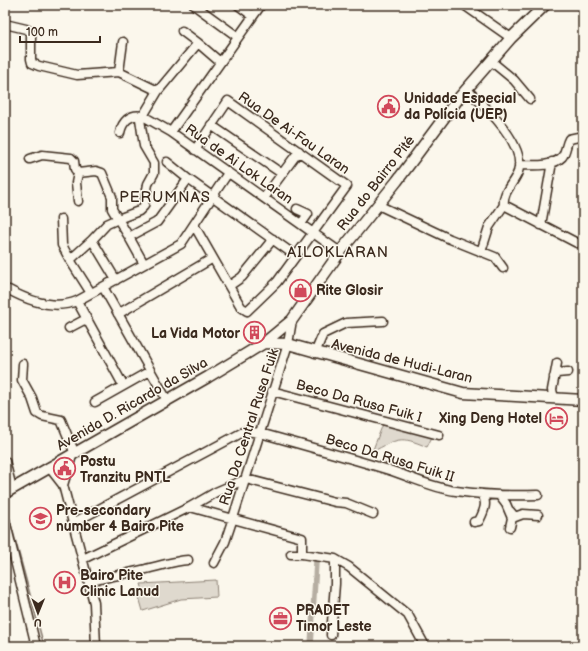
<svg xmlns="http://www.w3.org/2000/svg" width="588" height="651" font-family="'Balsamiq Sans',sans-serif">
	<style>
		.green { fill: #dfd9ce; stroke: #8d8276 }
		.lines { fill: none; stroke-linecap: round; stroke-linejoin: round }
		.stream { stroke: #85796d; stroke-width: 1.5 }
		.canal { stroke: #b6aea2; stroke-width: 5.5 }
		.minor-casing { stroke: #3b2a1e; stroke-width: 11 }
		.major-casing { stroke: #3b2a1e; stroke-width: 13 }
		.minor { stroke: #fbf7ec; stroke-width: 8 }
		.major { stroke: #fbf7ec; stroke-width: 10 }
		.labels { text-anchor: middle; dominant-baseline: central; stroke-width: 3; stroke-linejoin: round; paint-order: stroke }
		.poi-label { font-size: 14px; font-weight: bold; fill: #3b2a1e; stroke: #fbf7ec; text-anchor: start }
		.street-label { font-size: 14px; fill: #3b2a1e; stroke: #fbf7ec }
		.neighbourhood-label { font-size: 15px; letter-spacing: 1px; fill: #3b2a1e; stroke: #fbf7ec }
	</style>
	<rect width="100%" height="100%" fill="#fbf7ec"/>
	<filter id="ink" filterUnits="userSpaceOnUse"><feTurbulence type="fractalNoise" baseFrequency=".025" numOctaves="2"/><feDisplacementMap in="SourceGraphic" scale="8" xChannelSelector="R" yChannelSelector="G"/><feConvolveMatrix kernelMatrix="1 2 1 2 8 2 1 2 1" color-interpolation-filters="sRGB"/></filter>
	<g filter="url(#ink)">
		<path class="green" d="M 383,424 L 432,437 L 427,447 C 400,435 397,439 372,452 Z
			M 216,580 L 217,597 L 181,599 L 143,611 L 139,597 L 145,596 L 141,584 Z"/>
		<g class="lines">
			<path class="stream" d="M 5,502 L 44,646"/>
			<path class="canal" d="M 311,646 L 316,562"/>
			<defs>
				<path id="minor" d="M 194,5 L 238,37
					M 238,5 L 253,16
					M 464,5 L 511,38
					M 5,24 L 26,29 L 31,32 L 31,59 L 32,63 L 39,66 L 77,75 L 119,72 L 158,91
					M 182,31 L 198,43
					M 491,61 L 514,80 L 530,99
					M 220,62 L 198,43 L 158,91 L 143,116 L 171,132 L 340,252
					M 119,72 L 123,42
					M 466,89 C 484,105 527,145 518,172 C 514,183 502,192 504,205 L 577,243
					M 211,125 L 281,173
					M 171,132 L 261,5
					M 120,133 C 122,122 130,113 143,116
					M 30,159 L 42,155 L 71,158 L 74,161 L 75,169 L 78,173
					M 167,162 L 188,179
					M 519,165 C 532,165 551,168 562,157 C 566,152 566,144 569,139 L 583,136
					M 264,198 L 299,151
					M 78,201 L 76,183 L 78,173 L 96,171 L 102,173 L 112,197 L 112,209 L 118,219 L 139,211 L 144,206 L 148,184 L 154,173 L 154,163 L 144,146 L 140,119 L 143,116
					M 378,205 L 450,239 L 495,257 L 503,268
					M 297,209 L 308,214 L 301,224
					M 61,219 L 62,245 L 70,260
					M 194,225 L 241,307 L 247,311 L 277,282 L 347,186 L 228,101 L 195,150
					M 541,225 L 552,162
					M 92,240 L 116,280
					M 481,252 L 489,227 L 504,205
					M 144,264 L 129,237 L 157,222 L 188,179 L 296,256
					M 229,286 L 242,277 L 273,239
					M 103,287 L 167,400
					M 9,290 C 29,301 54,310 77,301 L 181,244 L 228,173
					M 91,293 L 70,260 L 92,240 L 107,224 L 118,219 L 129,237
					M 77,301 L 123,385
					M 118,314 L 213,258
					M 69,328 L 86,319
					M 315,353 L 323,334 L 346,323 L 383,321
					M 23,364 L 22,380 L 32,398 L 37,413 L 42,416 L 61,420 L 75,454
					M 554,377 L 557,373 L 568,372
					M 272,391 L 439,435
					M 554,398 L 552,390 L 557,363
					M 95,402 L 150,371
					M 72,456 L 63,485 L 94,603 L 96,646
					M 5,461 L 12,488
					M 49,467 L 63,485
					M 499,495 L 506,504 L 512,518 L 510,527
					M 190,507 L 302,538 L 302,554 L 335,559 L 349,567 L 408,615 L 425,646
					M 510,511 L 515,517 L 523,514 L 538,515
					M 5,520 L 36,646
					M 474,522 L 479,521 C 483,513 489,502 481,494
					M 73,523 L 245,431 L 260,433 C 303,445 346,457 389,470 C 411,477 433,488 456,491 C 483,495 511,496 538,495
					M 291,554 L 302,554
					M 83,559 L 190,507 L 216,492 L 246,479 L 335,502 L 346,503 L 373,514
					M 214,563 L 225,542 L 233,518 L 288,344 L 292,320
					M 89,582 C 108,576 127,574 146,569 C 161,566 173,561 188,560
					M 331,635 L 335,584 L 335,559"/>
				<path id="major" d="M 264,343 L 288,344 L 463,393 L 583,400
					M 5,493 L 208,377 L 264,343 L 292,320 L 340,252 L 397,181 L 458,99 L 511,38 L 545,5"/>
			</defs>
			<use href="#minor" class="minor-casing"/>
			<use href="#major" class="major-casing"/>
			<use href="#minor" class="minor"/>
			<use href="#major" class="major"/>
		</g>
	</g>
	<defs>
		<symbol id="civic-ring" viewBox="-11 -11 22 22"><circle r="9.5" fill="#fbf7ec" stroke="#d1495b" stroke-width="1.5"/><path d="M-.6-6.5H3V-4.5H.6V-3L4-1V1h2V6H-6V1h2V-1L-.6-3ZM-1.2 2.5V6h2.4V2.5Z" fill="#d1495b"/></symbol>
		<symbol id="shop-ring" viewBox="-11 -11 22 22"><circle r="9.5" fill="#fbf7ec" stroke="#d1495b" stroke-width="1.5"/><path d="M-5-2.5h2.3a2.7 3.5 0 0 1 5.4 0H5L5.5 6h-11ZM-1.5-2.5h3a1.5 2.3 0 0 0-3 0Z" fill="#d1495b"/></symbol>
		<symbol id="building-ring" viewBox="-11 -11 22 22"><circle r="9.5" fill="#fbf7ec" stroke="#d1495b" stroke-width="1.5"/><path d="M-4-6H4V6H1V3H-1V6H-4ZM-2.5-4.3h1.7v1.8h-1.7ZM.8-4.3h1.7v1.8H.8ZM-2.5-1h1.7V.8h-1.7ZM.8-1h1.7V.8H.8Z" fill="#d1495b"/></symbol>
		<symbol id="hotel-ring" viewBox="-11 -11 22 22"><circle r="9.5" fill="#fbf7ec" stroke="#d1495b" stroke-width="1.5"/><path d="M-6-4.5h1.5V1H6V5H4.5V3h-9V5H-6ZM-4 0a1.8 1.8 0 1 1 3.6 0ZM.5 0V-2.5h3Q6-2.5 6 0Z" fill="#d1495b"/></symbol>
		<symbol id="school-ring" viewBox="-11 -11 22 22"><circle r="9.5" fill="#fbf7ec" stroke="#d1495b" stroke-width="1.5"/><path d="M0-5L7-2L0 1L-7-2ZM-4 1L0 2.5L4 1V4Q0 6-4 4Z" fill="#d1495b"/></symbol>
		<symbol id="hospital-ring" viewBox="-11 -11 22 22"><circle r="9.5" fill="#fbf7ec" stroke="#d1495b" stroke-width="1.5"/><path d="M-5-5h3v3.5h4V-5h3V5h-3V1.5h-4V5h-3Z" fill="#d1495b"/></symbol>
		<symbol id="office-ring" viewBox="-11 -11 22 22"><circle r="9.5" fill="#fbf7ec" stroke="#d1495b" stroke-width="1.5"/><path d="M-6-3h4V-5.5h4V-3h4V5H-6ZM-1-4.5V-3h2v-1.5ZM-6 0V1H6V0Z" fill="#d1495b"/></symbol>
	</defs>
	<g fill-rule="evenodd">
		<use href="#civic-ring" x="376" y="94" width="25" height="25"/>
		<use href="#shop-ring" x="288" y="278" width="25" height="25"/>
		<use href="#building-ring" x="242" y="320" width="25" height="25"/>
		<use href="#hotel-ring" x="544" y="406" width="25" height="25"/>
		<use href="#civic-ring" x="52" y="456" width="25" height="25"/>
		<use href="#school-ring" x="28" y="506" width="25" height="25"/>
		<use href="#hospital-ring" x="52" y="570" width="25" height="25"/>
		<use href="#office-ring" x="268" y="606" width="25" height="25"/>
	</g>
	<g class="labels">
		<g class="poi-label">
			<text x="404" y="98">Unidade Especial<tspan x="404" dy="16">da Polícia (UEP)</tspan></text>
			<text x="316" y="290">Rite Glosir</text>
			<text x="240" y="333" text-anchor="end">La Vida Motor</text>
			<text x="542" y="418" text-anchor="end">Xing Deng Hotel</text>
			<text x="80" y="461">Postu<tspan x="80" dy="16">Tranzitu PNTL</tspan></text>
			<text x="56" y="510">Pre-secondary<tspan x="56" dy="16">number 4 Bairo Pite</tspan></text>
			<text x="80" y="575">Bairo Pite<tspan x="80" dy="16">Clinic Lanud</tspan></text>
			<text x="296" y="610">PRADET<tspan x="296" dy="16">Timor Leste</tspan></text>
		</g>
		<g class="street-label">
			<text transform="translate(294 133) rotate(35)">Rua De Ai-Fau Laran</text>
			<text transform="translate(239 164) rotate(35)">Rua de Ai Lok Laran</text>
			<text transform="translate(376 183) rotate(-52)">Rua do Bairro Pité</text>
			<text transform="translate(402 361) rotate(14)">Avenida de Hudi-Laran</text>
			<text transform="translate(359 401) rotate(15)">Beco Da Rusa Fuik I</text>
			<text transform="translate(132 404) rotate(-30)">Avenida D. Ricardo da Silva</text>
			<text transform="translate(249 427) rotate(-72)">Rua Da Central Rusa Fuik</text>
			<text transform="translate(390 458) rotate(17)">Beco Da Rusa Fuik II</text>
		</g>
		<g class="neighbourhood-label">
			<text x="165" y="197">PERUMNAS</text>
			<text x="338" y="252">AILOKLARAN</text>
		</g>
	</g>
	<rect width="588" height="651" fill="none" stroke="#fbf7ec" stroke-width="20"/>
	<rect x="10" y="10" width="568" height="631" fill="none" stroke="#3b2a1e" stroke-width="1.5" filter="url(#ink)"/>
	<g transform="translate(38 613) rotate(181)" stroke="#fbf7ec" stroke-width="3" paint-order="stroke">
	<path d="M0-3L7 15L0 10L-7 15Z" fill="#3b2a1e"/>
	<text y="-6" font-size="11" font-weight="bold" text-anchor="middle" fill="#3b2a1e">U</text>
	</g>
	<path d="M20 36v6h80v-6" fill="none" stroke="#3b2a1e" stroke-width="2"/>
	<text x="26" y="36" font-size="12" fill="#3b2a1e" stroke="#fbf7ec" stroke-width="3" paint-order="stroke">100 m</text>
</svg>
